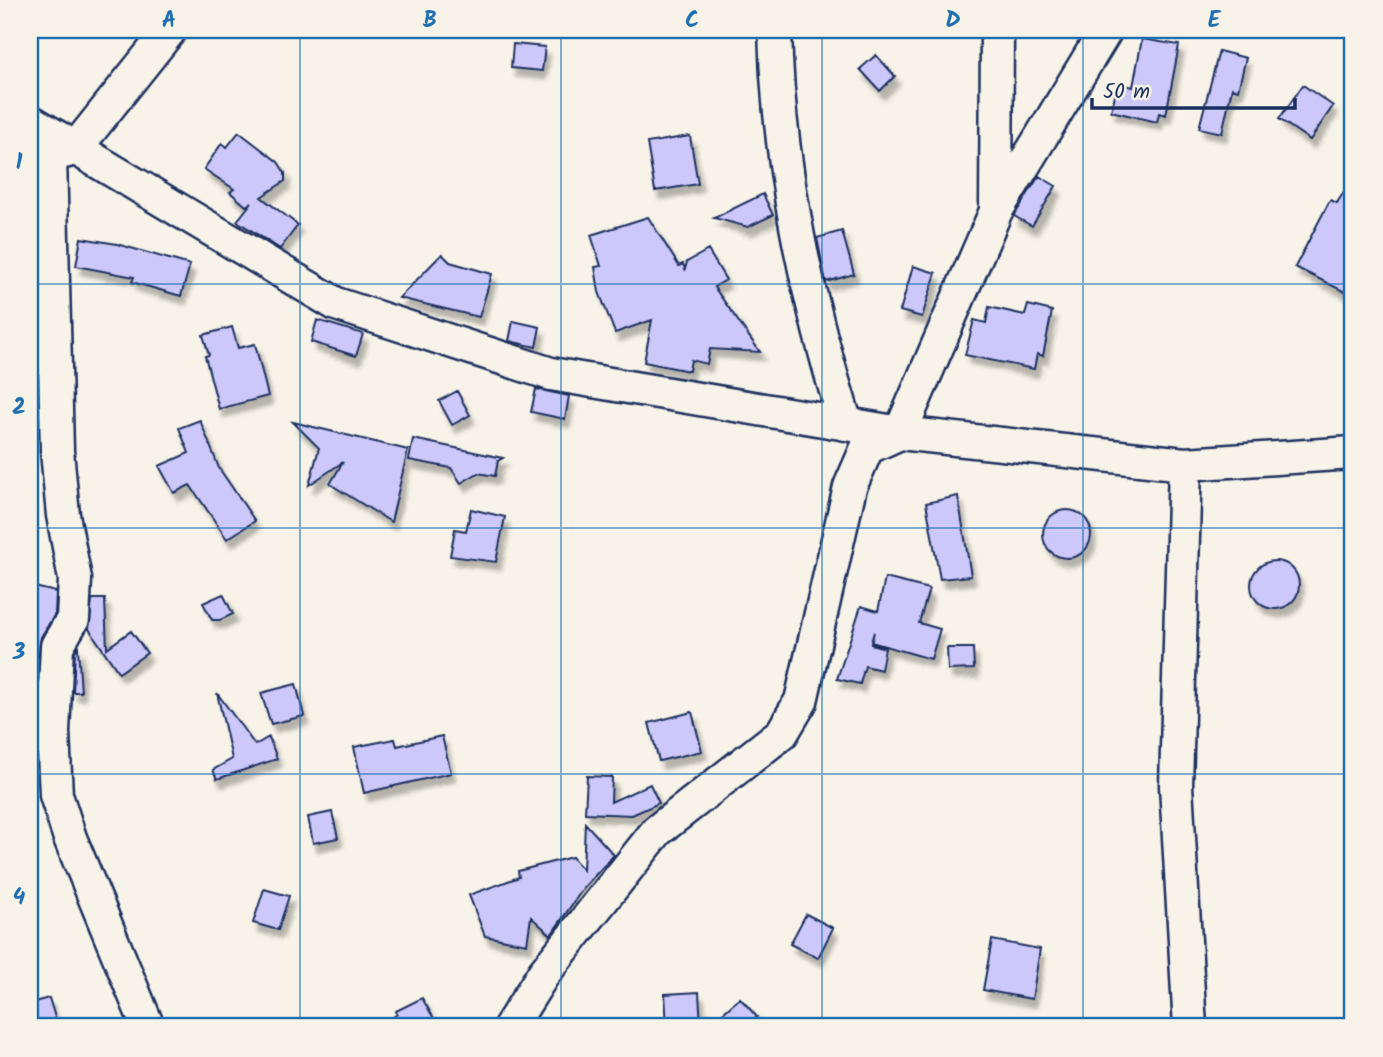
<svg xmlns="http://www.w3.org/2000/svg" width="1383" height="1057" font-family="Kalam,sans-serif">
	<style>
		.building { fill: #cdc8fa; stroke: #1b2f5e; stroke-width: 2; filter: url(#shadow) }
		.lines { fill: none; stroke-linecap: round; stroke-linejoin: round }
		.minor-casing { stroke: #1b2f5e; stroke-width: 37 }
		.minor { stroke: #f7f3e8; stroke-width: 32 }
		.grid { fill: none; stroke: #1f6fb2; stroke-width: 2; stroke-opacity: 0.55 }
		.neatline { fill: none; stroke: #1f6fb2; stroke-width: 2.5 }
		.grid-label { font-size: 23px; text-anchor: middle; font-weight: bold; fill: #1f6fb2 }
	</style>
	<defs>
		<filter id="shadow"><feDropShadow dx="4.5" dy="8" stdDeviation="2" flood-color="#0004"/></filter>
	</defs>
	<rect width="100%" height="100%" fill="#f7f3e8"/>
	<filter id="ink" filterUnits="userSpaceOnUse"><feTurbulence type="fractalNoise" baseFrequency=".0143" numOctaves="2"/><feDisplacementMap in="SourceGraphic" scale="14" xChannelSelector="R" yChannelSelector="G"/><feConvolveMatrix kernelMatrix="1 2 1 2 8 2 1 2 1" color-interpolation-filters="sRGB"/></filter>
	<g filter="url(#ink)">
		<path class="building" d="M 1142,39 L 1179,45 L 1166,115 L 1159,113 L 1157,122 L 1111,111 L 1118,83 L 1133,87 Z
			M 513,44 L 545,47 L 542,71 L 511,68 Z
			M 1219,51 L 1246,58 L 1238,90 L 1232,88 L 1222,133 L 1199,128 Z
			M 876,55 L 895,76 L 880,91 L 860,69 Z
			M 1303,85 L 1333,106 L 1310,140 L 1279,119 Z
			M 239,132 L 278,162 L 285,173 L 285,181 L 261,197 L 298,225 L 280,249 L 237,221 L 252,202 L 246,206 L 230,192 L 234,189 L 204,169 L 222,143 L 227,147 Z
			M 690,136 L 698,184 L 655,191 L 647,143 Z
			M 1039,176 L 1056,186 L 1032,226 L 1014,216 Z
			M 1353,177 L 1353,296 L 1295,267 L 1330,200 L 1337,203 Z
			M 763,194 L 773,215 L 748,227 L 714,218 Z
			M 648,217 L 679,266 L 683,264 L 685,269 L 687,262 L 708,250 L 726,280 L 714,287 L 760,352 L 710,349 L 707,364 L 691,360 L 689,371 L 644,362 L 652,320 L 615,333 L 599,292 L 595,267 L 601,266 L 591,235 Z
			M 842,231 L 854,274 L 826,282 L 817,238 Z
			M 81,238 L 117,244 L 190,265 L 181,296 L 132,282 L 134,277 L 76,266 Z
			M 442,254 L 450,262 L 492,274 L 479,317 L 399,298 Z
			M 913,266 L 936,273 L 922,317 L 900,311 Z
			M 1028,305 L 1052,311 L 1043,356 L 1037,354 L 1034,369 L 965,355 L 974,320 L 986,323 L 989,307 L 1025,315 Z
			M 317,320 L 363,334 L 356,356 L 311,342 Z
			M 513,321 L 540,327 L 536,347 L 509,341 Z
			M 232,327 L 238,348 L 255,344 L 268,396 L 219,409 L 205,356 L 209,355 L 203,335 Z
			M 536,389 L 569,396 L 565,419 L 531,412 Z
			M 457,391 L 470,415 L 452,425 L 439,401 Z
			M 200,420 L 219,468 L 255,521 L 227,539 L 190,485 L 174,493 L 159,466 L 189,453 L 179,428 Z
			M 293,422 L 408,450 L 391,522 L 330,484 L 343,462 L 309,485 L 319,448 Z
			M 413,439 L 498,457 L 503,458 L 498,461 L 495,476 L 478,473 L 461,483 L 451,468 L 409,460 Z
			M 958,496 L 971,576 L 940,579 L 926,503 Z
			M 471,509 L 505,517 L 496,562 L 450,556 L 455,529 L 466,531 Z
			M1043 534a24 24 0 1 1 48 0a24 24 0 1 1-48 0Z
			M1251 585a24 24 0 1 1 48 0a24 24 0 1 1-48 0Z
			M 885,578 L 929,589 L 919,623 L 940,629 L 931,659 L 871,642 L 874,632 L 871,644 L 885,648 L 881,670 L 865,666 L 860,684 L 837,679 L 861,606 L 878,611 Z
			M 30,586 L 56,592 L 55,614 L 41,637 L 38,656 L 30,654 Z
			M 223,594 L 233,614 L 220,620 L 212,620 L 203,603 Z
			M 92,599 L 105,599 L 107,648 L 131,631 L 147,653 L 119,673 L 89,629 Z
			M 78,647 L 81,692 L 73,692 L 75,651 Z
			M 947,648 L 973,648 L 974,669 L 948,670 Z
			M 296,684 L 304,716 L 271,724 L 261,693 Z
			M 217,693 L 255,745 L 269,737 L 277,759 L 217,779 L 213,770 L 232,759 Z
			M 692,712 L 702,751 L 659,761 L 649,723 Z
			M 442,736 L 451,773 L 364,793 L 354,747 L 395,739 L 397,746 Z
			M 587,776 L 612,777 L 611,802 L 650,784 L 659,803 L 632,815 L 585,813 Z
			M 332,812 L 338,838 L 313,843 L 308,817 Z
			M 585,823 L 614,855 L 584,887 L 551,935 L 531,917 L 527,944 L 485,936 L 469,895 L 519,877 L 518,871 L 572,857 L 583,870 Z
			M 264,889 L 289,896 L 278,930 L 253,923 Z
			M 806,914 L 833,928 L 818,958 L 790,944 Z
			M 992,940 L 1040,949 L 1032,999 L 983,990 Z
			M 699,992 L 701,1027 L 667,1027 L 665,994 Z
			M 49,998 L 58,1027 L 30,1027 L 30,1003 Z
			M 422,998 L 439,1027 L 381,1027 L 397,1014 L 396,1011 Z
			M 740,998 L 757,1017 L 746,1027 L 707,1027 Z"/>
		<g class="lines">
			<defs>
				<path id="minor" d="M 775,30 C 778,163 806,297 846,424
					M 30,121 L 336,304 L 551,374 L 900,433 L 1185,464 L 1353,453
					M 56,154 L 75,149 L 170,30
					M 50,155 L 57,451 L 63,515 L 75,579 L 73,619 L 57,646 L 53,732 L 56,795 L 70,838 L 148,1027
					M 996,210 L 997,30
					M 1185,464 L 1176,786 L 1190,1027
					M 510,1027 L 544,973 L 657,831 L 782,733 L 801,701 L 850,487 L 867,448 L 900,433 L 996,211 L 1106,30"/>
			</defs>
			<use href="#minor" class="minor-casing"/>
			<use href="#minor" class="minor"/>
		</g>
	</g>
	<path class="grid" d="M 300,30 L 300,1027M 561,30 L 561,1027M 822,30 L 822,1027M 1083,30 L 1083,1027M 30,284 L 1353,284M 30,528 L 1353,528M 30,774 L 1353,774"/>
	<rect width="1383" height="1057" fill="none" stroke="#f7f3e8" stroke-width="77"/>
	<path d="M1092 98v10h203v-10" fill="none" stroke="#1b2f5e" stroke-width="3.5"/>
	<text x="1103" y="98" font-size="21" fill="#1b2f5e" stroke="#f7f3e8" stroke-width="5" paint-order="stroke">50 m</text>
	<rect x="38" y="38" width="1306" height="980" class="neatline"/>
	<g class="grid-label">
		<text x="169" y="27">A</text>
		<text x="430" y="27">B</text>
		<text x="692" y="27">C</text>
		<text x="953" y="27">D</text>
		<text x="1214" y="27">E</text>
		<text x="19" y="169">1</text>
		<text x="19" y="414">2</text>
		<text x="19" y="659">3</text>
		<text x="19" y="904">4</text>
	</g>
</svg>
